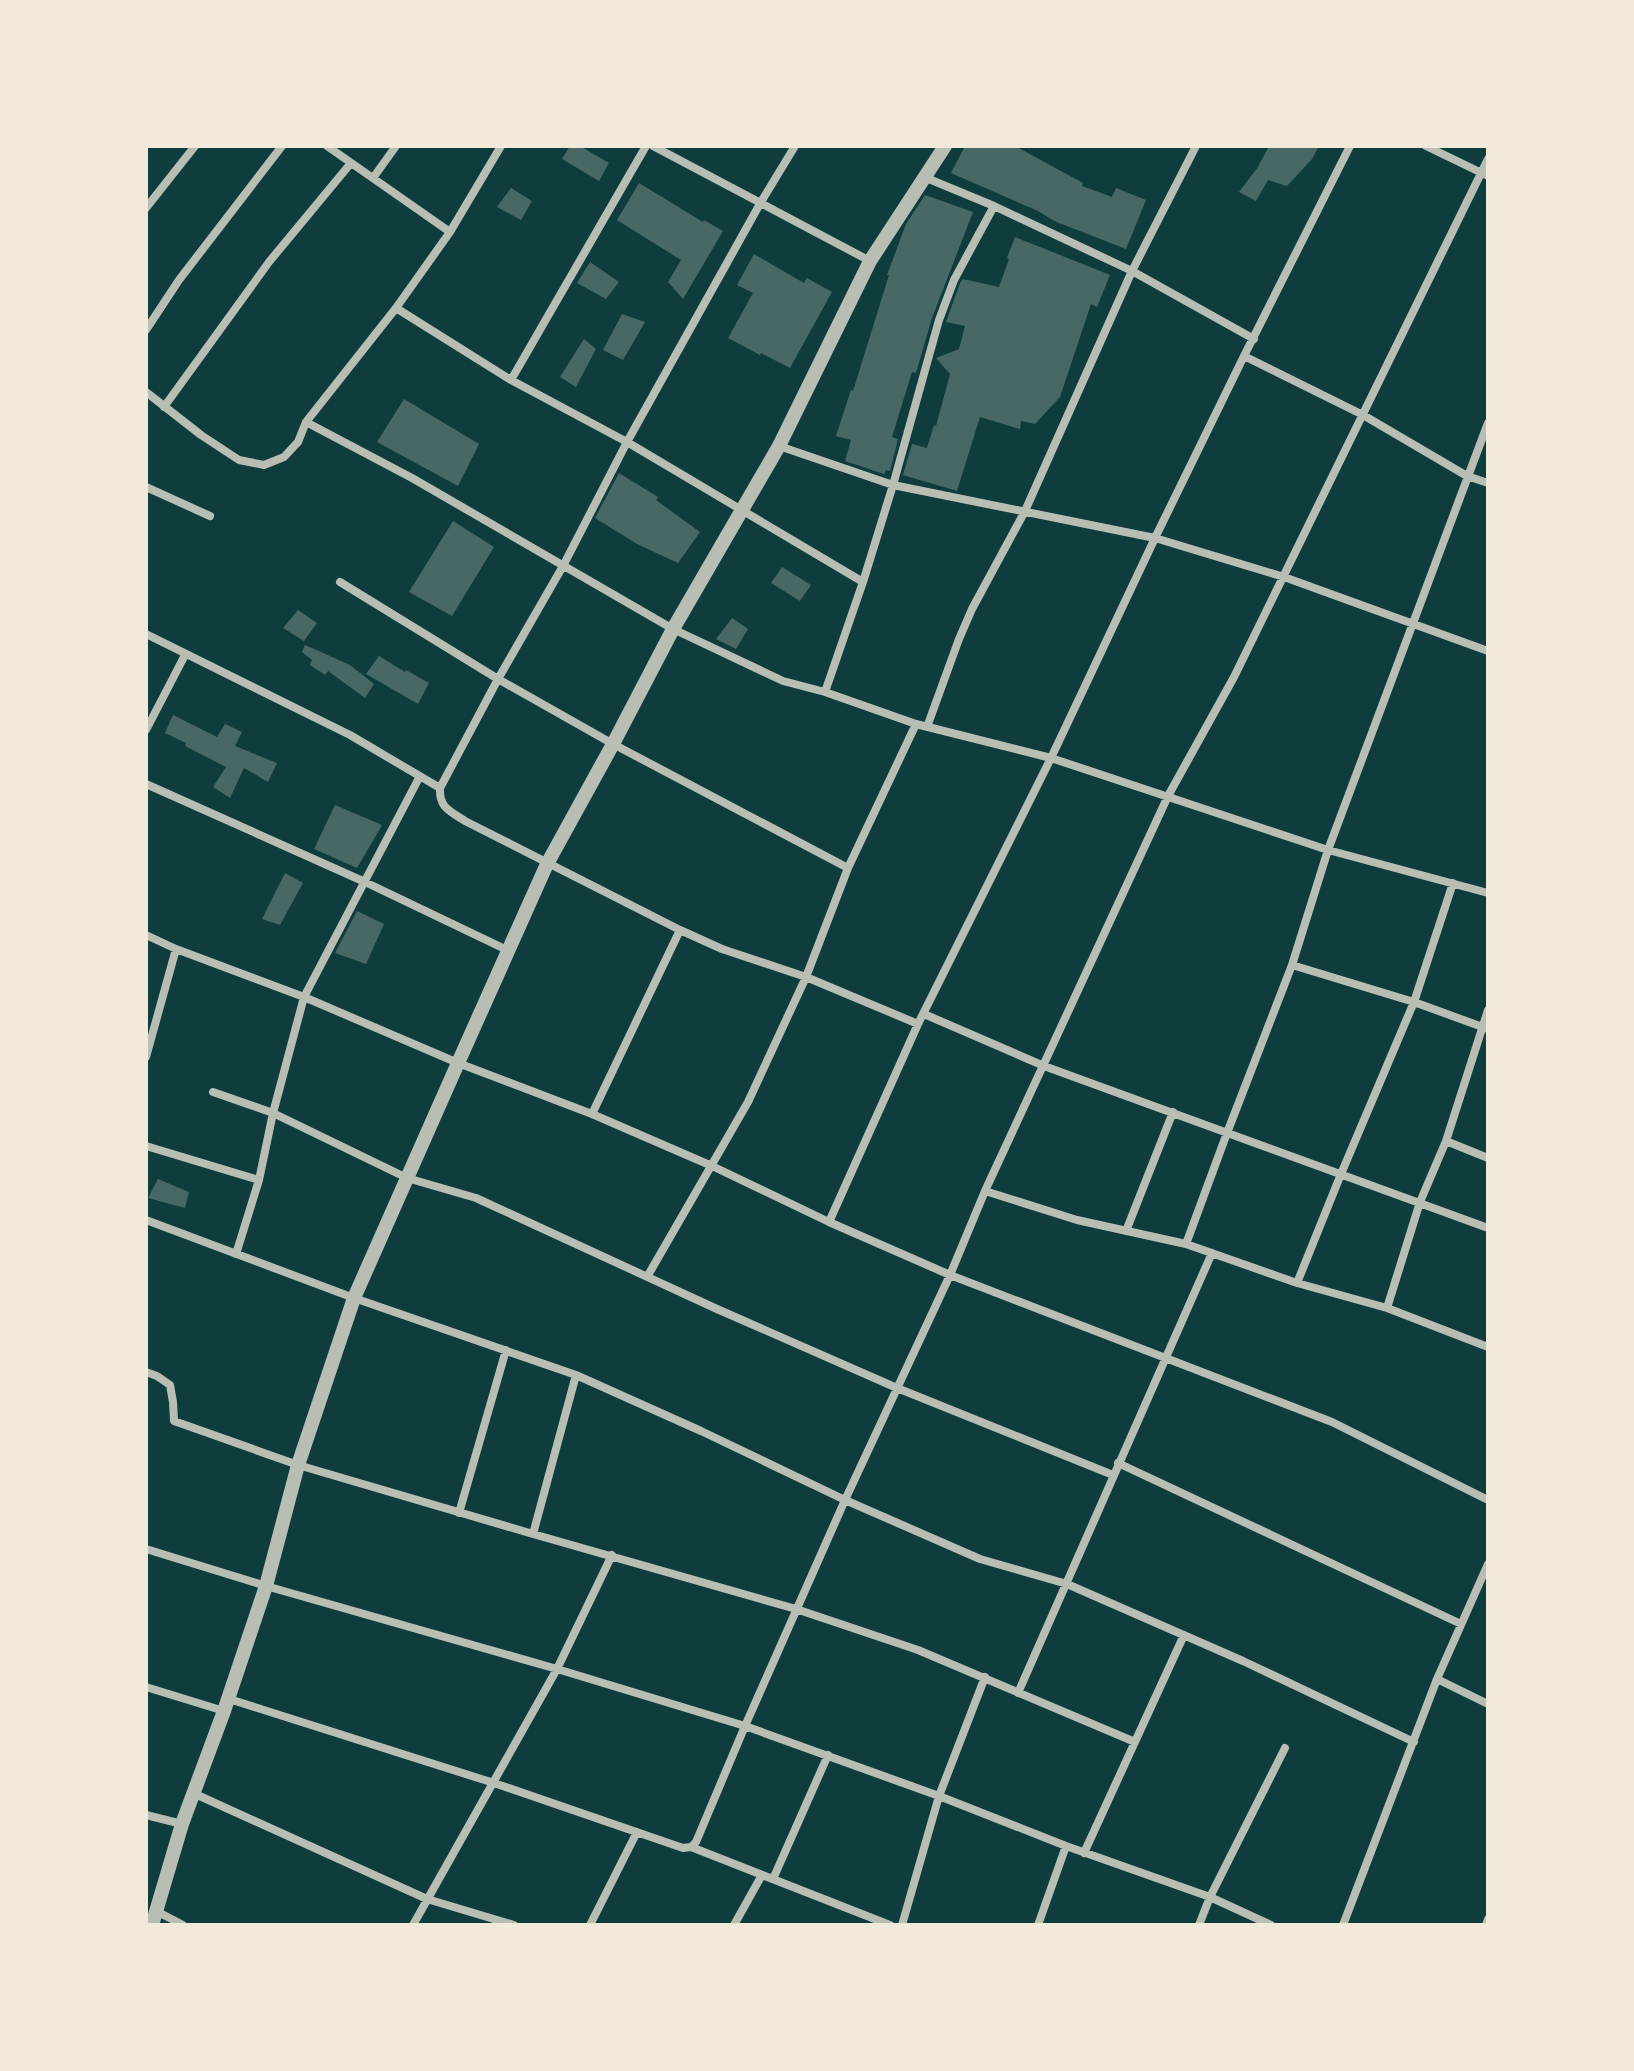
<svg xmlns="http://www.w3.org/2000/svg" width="1634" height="2071" font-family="'DejaVu Sans',sans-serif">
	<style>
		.building { fill: #486865 }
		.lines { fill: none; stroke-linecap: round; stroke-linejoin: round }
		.minor { stroke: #b8beb3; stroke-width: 8 }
		.tertiary { stroke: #b8beb3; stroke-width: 14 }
	</style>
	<rect width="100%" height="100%" fill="#0f3d3e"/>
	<path class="building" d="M 570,146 L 580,146 L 609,163 L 599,181 L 562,159 Z
		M 965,146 L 1015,146 L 1083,183 L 1082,186 L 1112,197 L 1116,188 L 1146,200 L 1126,249 L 1054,221 L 1038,211 L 951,173 Z
		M 1269,146 L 1319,146 L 1312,159 L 1287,186 L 1268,180 L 1256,201 L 1239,192 L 1258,167 Z
		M 639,183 L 703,222 L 704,220 L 723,231 L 683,299 L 668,282 L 681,260 L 617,220 Z
		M 511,188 L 532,201 L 521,220 L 497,207 Z
		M 925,195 L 973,212 L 932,318 L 916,373 L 912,372 L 892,437 L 898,439 L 890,471 L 886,470 L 884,474 L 845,461 L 851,440 L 836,436 L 851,390 L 853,391 L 889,275 L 887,275 L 906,224 Z
		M 1015,237 L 1110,275 L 1097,307 L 1091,304 L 1060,397 L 1035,424 L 1021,421 L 1020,429 L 980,417 L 957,491 L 903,475 L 912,444 L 927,448 L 934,425 L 936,426 L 950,374 L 936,358 L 959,349 L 965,326 L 946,322 L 960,283 L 963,279 L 999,287 L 1009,259 L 1007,258 Z
		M 754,254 L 804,283 L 807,278 L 832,292 L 790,368 L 761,353 L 760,355 L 728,338 L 753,293 L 737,285 Z
		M 590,262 L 619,282 L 606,299 L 577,283 Z
		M 622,314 L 645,322 L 623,360 L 603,350 Z
		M 584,339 L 596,349 L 576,387 L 560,377 Z
		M 404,399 L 479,444 L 458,486 L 377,442 Z
		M 619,473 L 658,497 L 656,500 L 700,532 L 678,563 L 637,544 L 595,518 Z
		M 453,521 L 494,547 L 452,616 L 409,592 Z
		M 782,567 L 811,585 L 800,601 L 771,583 Z
		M 298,610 L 317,623 L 304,641 L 283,628 Z
		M 732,618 L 748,629 L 736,649 L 716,639 Z
		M 305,645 L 350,665 L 374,684 L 365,698 L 328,671 L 325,675 L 310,665 L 312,660 L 302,652 Z
		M 379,656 L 405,672 L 406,670 L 429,683 L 418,704 L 366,674 Z
		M 173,715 L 217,737 L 225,724 L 242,732 L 235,746 L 277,763 L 268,782 L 244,768 L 230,798 L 213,787 L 226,767 L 185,746 L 186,743 L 165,733 Z
		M 335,805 L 382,825 L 357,868 L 314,849 Z
		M 285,873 L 303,883 L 280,925 L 262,919 Z
		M 357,911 L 384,924 L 366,964 L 335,953 Z
		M 158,1179 L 189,1192 L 185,1208 L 148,1198 Z"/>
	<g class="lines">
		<path class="minor" d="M 327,146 L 450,232
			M 653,146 L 870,261
			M 795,146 L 761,202 L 627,442 L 563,566 L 498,679 L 440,788 C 439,808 450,811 465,821 L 680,930 L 722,949 L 806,977 L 918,1024
			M 1426,146 L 1488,176
			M 924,177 L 994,206 L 1132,271 L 1254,339
			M 373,178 L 396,146
			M 146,208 L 195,146
			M 396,308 L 511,380 L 627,442 L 863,582
			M 146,330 L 179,280 L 282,146
			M 1244,356 L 1363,415 L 1467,476 L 1488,483
			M 511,380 L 646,146
			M 146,392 L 201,435 L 239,460 L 264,465 L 284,457 L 298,442 L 306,422 L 396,308 L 450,232 L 501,146
			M 164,407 L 269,262 L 351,163
			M 306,422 L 412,478 L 673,629 L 783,681 L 825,692 L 916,724 L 1051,758 L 1328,850 L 1488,893
			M 779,446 L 893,485 L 1155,538 L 1284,577 L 1488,651
			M 146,487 L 210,516
			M 340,582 L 498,679 L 613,744 L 848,868
			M 146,634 L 350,735 L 440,788
			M 825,692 L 863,582 L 893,485 L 939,320 L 954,280 L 994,206
			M 927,727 L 959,639 L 972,609 L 1025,511 L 1132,271 L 1196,146
			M 146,730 L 185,655
			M 146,784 L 365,882 L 509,951
			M 146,935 L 176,949 L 304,997 L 458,1063 L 592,1114 L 712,1166 L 829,1222 L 950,1275 L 1332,1422 L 1488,1500
			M 1292,965 L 1414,1002 L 1488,1029
			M 924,1014 L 1044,1066 L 1488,1228
			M 146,1057 L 176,949
			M 213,1092 L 273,1113 L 407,1178 L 476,1198 L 717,1309 L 897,1388 L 1113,1475
			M 592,1114 L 680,930
			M 1446,1141 L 1488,1158
			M 146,1146 L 259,1180
			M 985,1191 L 1077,1220 L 1186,1244 L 1297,1283 L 1387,1308 L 1488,1347
			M 146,1220 L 354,1298 L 576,1375 L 701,1431 L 845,1500 L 980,1559 L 1067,1584 L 1243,1661 L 1414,1742
			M 829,1222 L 918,1024 L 1051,758 L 1155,538 L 1244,356 L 1350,146
			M 1126,1231 L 1173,1112
			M 1186,1244 L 1227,1133 L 1292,965 L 1328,850 L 1488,423
			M 236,1254 L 259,1180 L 273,1113 L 304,997 L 420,776
			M 647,1277 L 748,1102 L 806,977 L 848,868 L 916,724
			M 1297,1283 L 1341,1174 L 1414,1002 L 1453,883
			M 1387,1308 L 1420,1202 L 1446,1141 L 1488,1010
			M 146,1372 L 157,1376 L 170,1385 L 173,1402 L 174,1421 L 298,1465 L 533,1534 L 796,1609 L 918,1650 L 1135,1742
			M 1118,1463 L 1461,1624
			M 459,1513 L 506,1350
			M 533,1534 L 576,1375
			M 146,1549 L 266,1586 L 557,1669 L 745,1726 L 939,1796 L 1066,1846 L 1210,1897 L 1271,1925
			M 1437,1679 L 1488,1704
			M 146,1687 L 224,1711
			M 1018,1693 L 1212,1253
			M 229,1699 L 494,1783 L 683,1848 L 691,1847 L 890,1925
			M 193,1793 L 427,1899 L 514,1925
			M 146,1815 L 182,1824
			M 691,1847 L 696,1842 L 745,1726 L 845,1500 L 950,1275 L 985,1191 L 1168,796 L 1234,677 L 1488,159
			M 1084,1853 L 1184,1635
			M 773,1879 L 828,1755
			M 156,1911 L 183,1925
			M 413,1925 L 557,1669 L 612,1555
			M 590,1925 L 637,1832
			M 734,1925 L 762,1875
			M 902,1925 L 939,1796 L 985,1677
			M 1038,1925 L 1066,1846
			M 1199,1925 L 1210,1897 L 1285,1748
			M 1343,1925 L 1437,1679 L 1488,1564
			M 1486,1925 L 1488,1919"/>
		<path class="tertiary" d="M 152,1925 L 182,1824 L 224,1711 L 266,1586 L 298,1465 L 354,1298 L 458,1063 L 547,864 L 613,744 L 673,629 L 779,446 L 870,261 L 945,146"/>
	</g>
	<rect width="1634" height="2071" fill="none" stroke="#f1e9da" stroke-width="296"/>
</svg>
